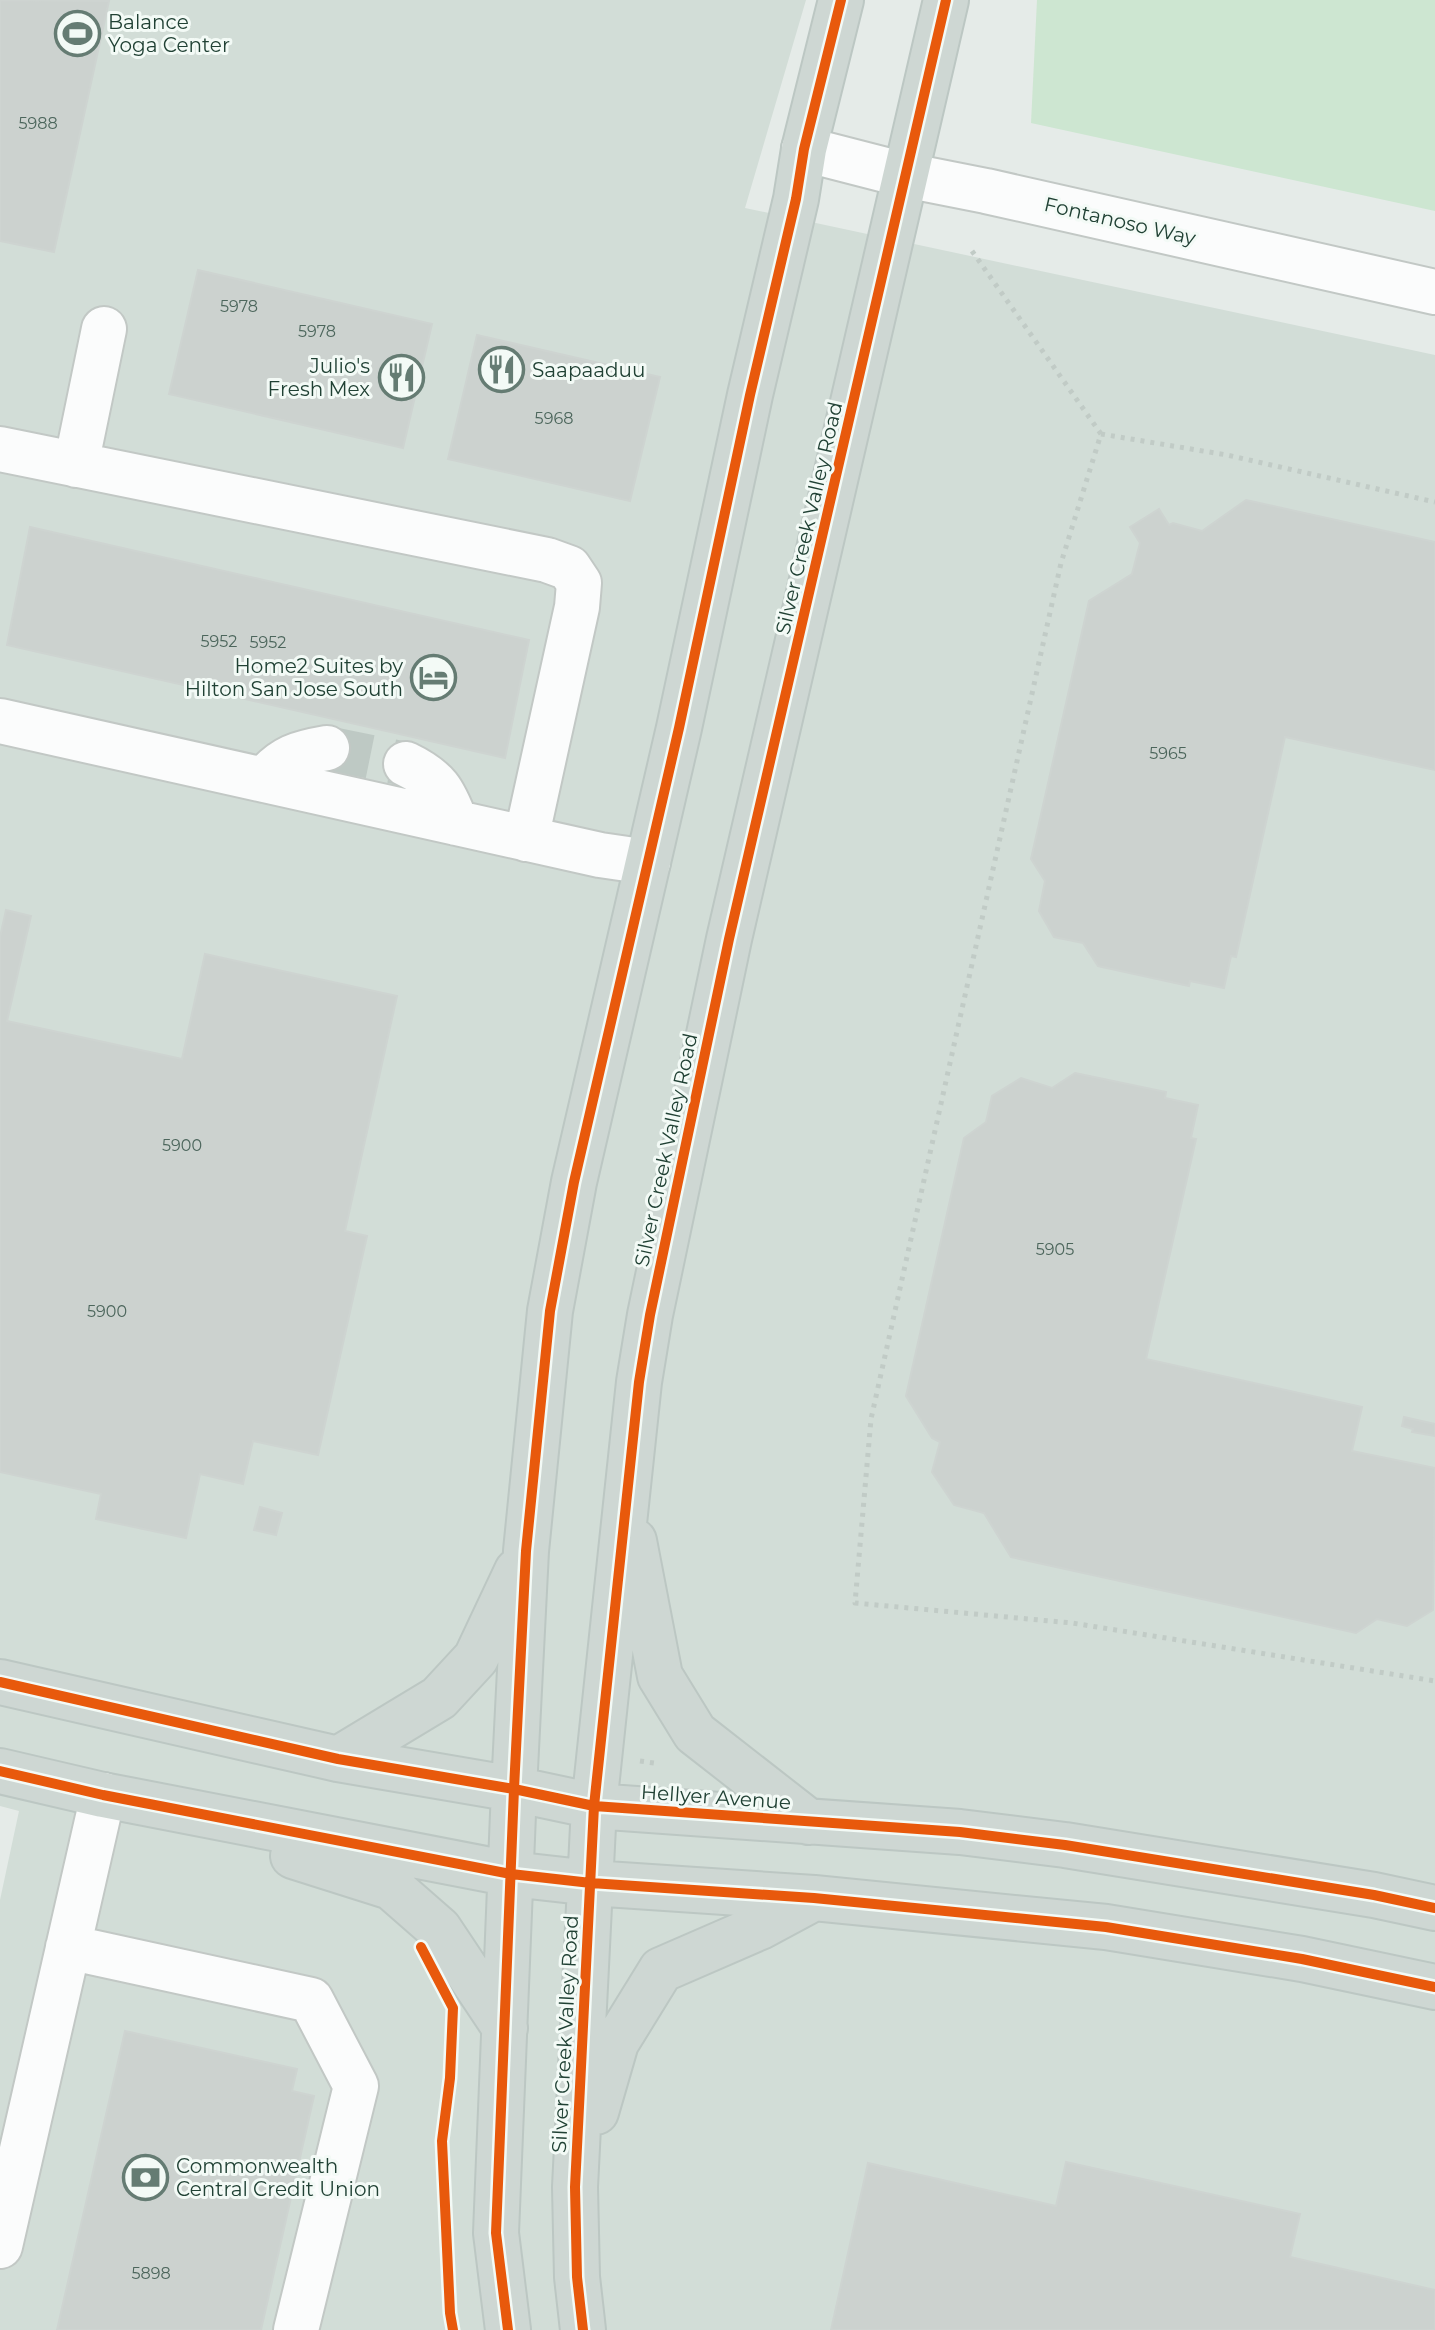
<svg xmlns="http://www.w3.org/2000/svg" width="1435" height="2330" font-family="Montserrat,sans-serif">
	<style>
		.built { fill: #d2ddd7 }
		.green { fill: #cde6d1 }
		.building { fill: #ccd2cf; stroke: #ced4d1; stroke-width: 2 }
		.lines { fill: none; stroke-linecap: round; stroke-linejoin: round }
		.minor-tunnel { stroke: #bec9c4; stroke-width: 44; stroke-dasharray: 44 22; stroke-linecap: butt }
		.minor-casing { stroke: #c2c8c5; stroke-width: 48 }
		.major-casing { stroke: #bcc7c3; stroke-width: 48 }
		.path { stroke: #c1cbc6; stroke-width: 5; stroke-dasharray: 4 6; stroke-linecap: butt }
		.minor { stroke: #fbfcfc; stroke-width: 44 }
		.major { stroke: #ced7d3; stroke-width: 44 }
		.cycleway-casing { stroke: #f3faf6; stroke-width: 15 }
		.cycleway { stroke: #e8590c; stroke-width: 10 }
		.labels { text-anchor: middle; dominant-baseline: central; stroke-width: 6; stroke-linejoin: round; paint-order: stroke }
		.number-label { font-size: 16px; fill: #4c665c }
		.poi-label { font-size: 20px; fill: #204134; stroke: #f3faf6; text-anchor: start }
		.street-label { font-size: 20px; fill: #204134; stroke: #f3faf6 }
	</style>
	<rect width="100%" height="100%" fill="#e5ebe8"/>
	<path class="built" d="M 0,0 L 806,0 L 745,208 L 1435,355 L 1435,2330 L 0,2330 L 0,1900 L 19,1811 L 0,1806 Z"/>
	<path class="green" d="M 1037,0 L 1435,0 L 1435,211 L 1031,123 Z"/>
	<path class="building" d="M 0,0 L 109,1 L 54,252 L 0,241 Z
		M 198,270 L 432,324 L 403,448 L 169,394 Z
		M 477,335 L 660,377 L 630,501 L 448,459 Z
		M 1246,500 L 1435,542 L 1435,770 L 1285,737 L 1236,957 L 1231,956 L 1224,988 L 1190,981 L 1189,986 L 1098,966 L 1083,943 L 1054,937 L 1039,911 L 1045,881 L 1031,859 L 1089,601 L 1132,574 L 1140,543 L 1130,527 L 1159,509 L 1169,525 L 1173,523 L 1202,531 Z
		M 30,527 L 529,640 L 505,758 L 7,645 Z
		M 6,910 L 31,916 L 7,1021 L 182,1059 L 205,954 L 397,996 L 345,1231 L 367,1236 L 318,1455 L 253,1441 L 243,1484 L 200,1474 L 186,1538 L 96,1519 L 101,1494 L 0,1472 L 0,937 Z
		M 1075,1073 L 1166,1092 L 1165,1098 L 1198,1105 L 1191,1138 L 1196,1139 L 1146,1359 L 1362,1407 L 1352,1451 L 1435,1468 L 1433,1610 L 1407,1626 L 1377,1619 L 1356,1633 L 1011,1557 L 984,1513 L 954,1505 L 932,1472 L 940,1442 L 932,1438 L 906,1396 L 964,1138 L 986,1122 L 992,1096 L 1021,1078 L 1052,1088 Z
		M 1404,1417 L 1435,1424 L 1435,1436 L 1412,1432 L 1413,1429 L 1402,1426 Z
		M 260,1507 L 282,1513 L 276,1535 L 254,1530 Z
		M 125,2031 L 297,2069 L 292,2091 L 314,2096 L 261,2330 L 57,2330 Z
		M 1066,2162 L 1300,2214 L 1290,2257 L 1435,2290 L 1435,2330 L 831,2330 L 868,2163 L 1056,2206 Z"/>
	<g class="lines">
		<path class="minor-tunnel" d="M 327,748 L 406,764"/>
		<defs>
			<path id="minor" d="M 804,149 L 905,175 L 986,191 L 1435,292
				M 0,449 L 547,560 L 569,568 L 579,583 L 577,607 L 526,839
				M 76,465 L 104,329
				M 0,721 L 600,855 L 648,862
				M 406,764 C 437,779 444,791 456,823
				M 264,780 C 283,757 298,753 327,748
				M 68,1947 L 311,2000 L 356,2086 L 296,2330
				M 0,2246 L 103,1795"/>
			<path id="major" d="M 634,1541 L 660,1676 L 695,1733 L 809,1822
				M 0,1682 L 338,1759 L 514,1789 L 594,1806 L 960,1832 L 1065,1845 L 1374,1895 L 1435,1908
				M 338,1759 L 439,1698 L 476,1658 L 517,1571
				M 0,1771 L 103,1795 L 511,1874 L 591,1883 L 814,1898 L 1106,1927 L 1302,1959 L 1435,1987
				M 293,1856 L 391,1887 L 439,1929 L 505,2028
				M 596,2112 L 616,2043 L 661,1970 L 760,1927 L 814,1898
				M 508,2330 L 496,2233 L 514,1789 L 526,1551 L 550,1311 L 574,1182 L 679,728 L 750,395 L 796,199 L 804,149 L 841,0
				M 583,2330 L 577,2277 L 575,2187 L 594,1806 L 639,1382 L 650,1315 L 729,939 L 946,0"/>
		</defs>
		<use href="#minor" class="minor-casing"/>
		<use href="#major" class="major-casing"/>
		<path class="path" d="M 972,251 L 1101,434 L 1061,563 L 871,1419 L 855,1603 L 1072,1623 L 1435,1681
			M 1101,434 L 1227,455 L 1435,502
			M 640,1761 L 654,1763"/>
		<use href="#minor" class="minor"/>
		<use href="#major" class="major"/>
		<defs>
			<path id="cycleway" d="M 0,1682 L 338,1759 L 514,1789 L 594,1806 L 960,1832 L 1065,1845 L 1374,1895 L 1435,1908
				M 0,1771 L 103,1795 L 511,1874 L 591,1883 L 814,1898 L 1106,1927 L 1302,1959 L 1435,1987
				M 421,1947 L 453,2008 L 450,2078 L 442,2141 L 450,2313 L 453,2330
				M 508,2330 L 496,2233 L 514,1789 L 526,1551 L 550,1311 L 574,1182 L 679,728 L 750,395 L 796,199 L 804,149 L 841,0
				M 583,2330 L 577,2277 L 575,2187 L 594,1806 L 639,1382 L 650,1315 L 729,939 L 946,0"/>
		</defs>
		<use href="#cycleway" class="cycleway-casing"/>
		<use href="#cycleway" class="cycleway"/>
	</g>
	<defs>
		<symbol id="stadium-ring" viewBox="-11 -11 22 22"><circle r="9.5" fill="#f3faf6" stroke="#657c73" stroke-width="1.5"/><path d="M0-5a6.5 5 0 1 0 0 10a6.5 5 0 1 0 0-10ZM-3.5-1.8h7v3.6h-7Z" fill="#657c73"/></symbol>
		<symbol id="restaurant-ring" viewBox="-11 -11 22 22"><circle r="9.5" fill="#f3faf6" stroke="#657c73" stroke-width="1.5"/><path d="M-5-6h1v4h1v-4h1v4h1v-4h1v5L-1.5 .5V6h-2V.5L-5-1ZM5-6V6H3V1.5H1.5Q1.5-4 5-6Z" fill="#657c73"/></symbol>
		<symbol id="hotel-ring" viewBox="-11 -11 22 22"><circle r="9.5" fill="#f3faf6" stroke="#657c73" stroke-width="1.5"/><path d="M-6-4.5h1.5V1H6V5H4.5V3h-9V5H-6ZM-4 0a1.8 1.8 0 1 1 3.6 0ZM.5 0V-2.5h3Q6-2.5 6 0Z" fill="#657c73"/></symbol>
		<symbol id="bank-ring" viewBox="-11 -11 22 22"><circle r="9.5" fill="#f3faf6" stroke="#657c73" stroke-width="1.5"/><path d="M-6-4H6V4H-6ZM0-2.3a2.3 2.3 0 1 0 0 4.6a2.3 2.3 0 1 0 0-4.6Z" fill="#657c73"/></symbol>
	</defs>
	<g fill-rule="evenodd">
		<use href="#stadium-ring" x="52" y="8" width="51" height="51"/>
		<use href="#restaurant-ring" x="476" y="344" width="51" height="51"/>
		<use href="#restaurant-ring" x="376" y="352" width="51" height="51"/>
		<use href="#hotel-ring" x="408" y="652" width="51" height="51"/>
		<use href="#bank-ring" x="120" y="2152" width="51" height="51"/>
	</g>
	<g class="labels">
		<g class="number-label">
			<text x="38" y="123">5988</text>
			<text x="239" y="306">5978</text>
			<text x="317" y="331">5978</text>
			<text x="554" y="418">5968</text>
			<text x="219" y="641">5952</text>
			<text x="268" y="642">5952</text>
			<text x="1168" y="753">5965</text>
			<text x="182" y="1145">5900</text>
			<text x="1055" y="1249">5905</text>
			<text x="107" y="1311">5900</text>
			<text x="151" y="2273">5898</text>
		</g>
		<g class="poi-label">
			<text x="108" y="22">Balance<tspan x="108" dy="23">Yoga Center</tspan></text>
			<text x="370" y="366" text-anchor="end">Julio's<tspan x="370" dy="23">Fresh Mex</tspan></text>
			<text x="532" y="370">Saapaaduu</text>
			<text x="403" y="666" text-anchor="end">Home2 Suites by<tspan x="403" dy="23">Hilton San Jose South</tspan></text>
			<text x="176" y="2166">Commonwealth<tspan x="176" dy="23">Central Credit Union</tspan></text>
		</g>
		<g class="street-label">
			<text transform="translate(1120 221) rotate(13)">Fontanoso Way</text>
			<text transform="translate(809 518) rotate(-77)">Silver Creek Valley Road</text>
			<text transform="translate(666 1150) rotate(-78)">Silver Creek Valley Road</text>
			<text transform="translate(716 1797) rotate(4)">Hellyer Avenue</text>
			<text transform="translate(565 2034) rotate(-87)">Silver Creek Valley Road</text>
		</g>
	</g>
</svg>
